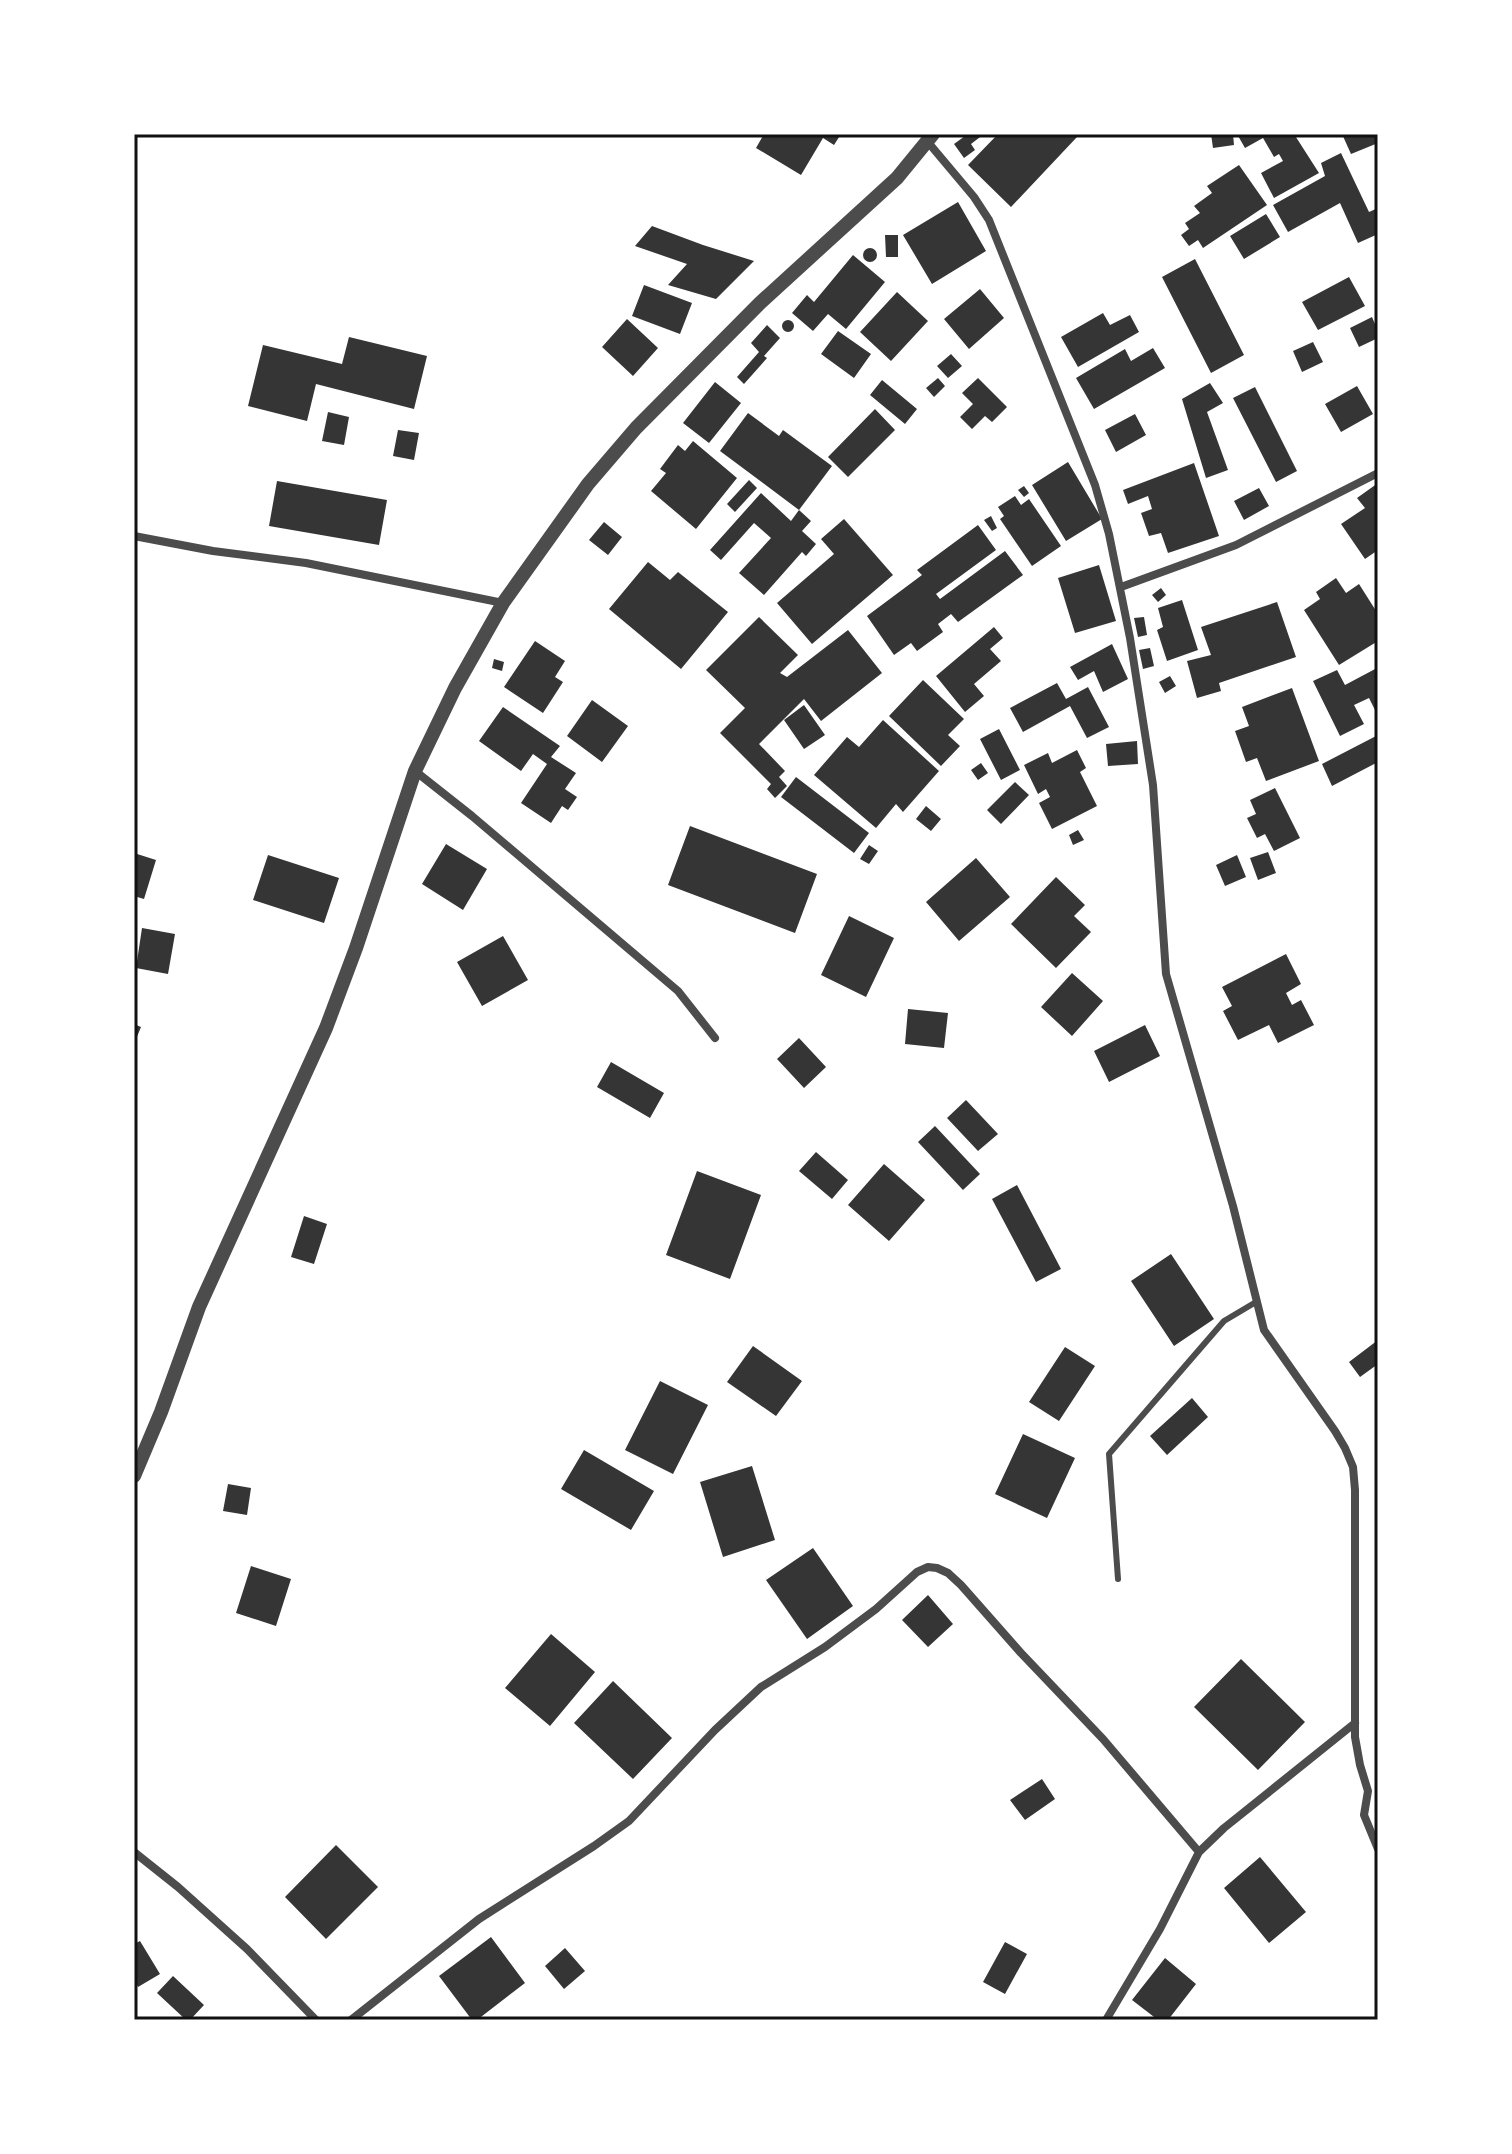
<svg xmlns="http://www.w3.org/2000/svg" width="1512" height="2154" font-family="'Open Sans',sans-serif">
	<style>
		.building { fill: #353535 }
		.lines { fill: none; stroke-linecap: round; stroke-linejoin: round }
		.service { stroke: #4c4c4c; stroke-width: 6 }
		.minor { stroke: #4c4c4c; stroke-width: 8 }
		.tertiary { stroke: #4c4c4c; stroke-width: 14 }
		.neatline { fill: none; stroke: #111; stroke-width: 3 }
	</style>
	<rect width="100%" height="100%" fill="#fff"/>
	<path class="building" d="M 764,134 L 841,134 L 834,145 L 823,138 L 801,175 L 756,148 Z
		M 964,134 L 984,134 L 971,144 L 975,150 L 964,158 L 954,144 L 965,136 Z
		M 998,134 L 1074,134 L 1077,137 L 1011,207 L 968,165 Z
		M 1211,134 L 1233,134 L 1234,145 L 1213,148 Z
		M 1237,134 L 1294,134 L 1319,173 L 1274,198 L 1261,173 L 1283,161 L 1279,154 L 1274,157 L 1263,138 L 1245,148 Z
		M 1342,134 L 1378,134 L 1378,143 L 1351,154 Z
		M 1341,153 L 1369,212 L 1378,208 L 1378,234 L 1358,243 L 1340,203 L 1288,232 L 1273,205 L 1325,176 L 1321,163 Z
		M 1239,165 L 1267,205 L 1203,248 L 1198,240 L 1189,246 L 1181,235 L 1189,229 L 1185,223 L 1200,213 L 1194,206 L 1212,193 L 1207,186 Z
		M 958,202 L 986,251 L 932,284 L 903,235 Z
		M 1266,214 L 1280,237 L 1244,259 L 1230,236 Z
		M 652,226 L 703,245 L 754,261 L 716,299 L 668,285 L 687,264 L 635,246 Z
		M 885,235 L 898,235 L 898,257 L 886,257 Z
		M863 255a7 7 0 1 1 14 0a7 7 0 1 1-14 0Z
		M 853,255 L 885,282 L 846,329 L 828,314 L 813,331 L 792,313 L 807,295 L 814,302 Z
		M 1195,259 L 1244,355 L 1211,373 L 1162,277 Z
		M 1349,277 L 1365,306 L 1318,330 L 1302,302 Z
		M 644,285 L 692,303 L 680,334 L 632,316 Z
		M 980,289 L 1004,318 L 969,349 L 944,319 Z
		M 897,292 L 928,321 L 891,361 L 860,332 Z
		M 1103,313 L 1110,325 L 1130,315 L 1139,332 L 1078,367 L 1061,337 Z
		M 1372,317 L 1378,331 L 1378,338 L 1359,347 L 1350,328 Z
		M 627,319 L 658,348 L 633,376 L 602,347 Z
		M782 326a6 6 0 1 1 12 0a6 6 0 1 1-12 0Z
		M 767,325 L 780,338 L 764,356 L 767,358 L 744,384 L 737,377 L 759,352 L 751,343 Z
		M 838,331 L 871,354 L 854,378 L 821,354 Z
		M 349,337 L 427,356 L 414,409 L 316,384 L 307,421 L 248,406 L 263,345 L 342,364 Z
		M 1313,342 L 1323,362 L 1302,372 L 1293,351 Z
		M 1153,348 L 1165,368 L 1094,409 L 1076,378 L 1125,349 L 1131,361 Z
		M 951,354 L 962,366 L 948,378 L 937,366 Z
		M 938,378 L 945,386 L 934,397 L 926,388 Z
		M 978,378 L 1007,407 L 992,422 L 985,416 L 972,429 L 960,417 L 973,404 L 962,393 Z
		M 882,380 L 917,409 L 905,424 L 870,395 Z
		M 715,382 L 741,403 L 709,443 L 683,423 Z
		M 1210,383 L 1223,403 L 1207,412 L 1228,470 L 1206,478 L 1182,399 Z
		M 1357,386 L 1373,414 L 1341,432 L 1325,404 Z
		M 1255,387 L 1297,471 L 1276,482 L 1233,398 Z
		M 875,409 L 895,430 L 848,477 L 828,457 Z
		M 328,412 L 349,417 L 344,445 L 322,441 Z
		M 748,413 L 779,436 L 783,430 L 832,466 L 799,510 L 720,451 Z
		M 1135,414 L 1146,435 L 1116,452 L 1105,430 Z
		M 398,430 L 419,433 L 414,460 L 393,456 Z
		M 693,441 L 737,478 L 696,529 L 651,491 L 666,473 L 660,469 L 678,445 L 685,451 Z
		M 1068,462 L 1102,519 L 1066,541 L 1032,485 Z
		M 1194,463 L 1219,536 L 1168,553 L 1161,533 L 1149,536 L 1141,513 L 1152,509 L 1148,496 L 1128,504 L 1123,490 Z
		M 749,480 L 757,488 L 735,512 L 727,504 Z
		M 277,481 L 387,500 L 379,545 L 269,526 Z
		M 1378,483 L 1378,550 L 1365,559 L 1341,524 L 1365,508 L 1357,498 Z
		M 1024,486 L 1029,493 L 1024,497 L 1018,490 Z
		M 1259,488 L 1269,506 L 1244,520 L 1234,501 Z
		M 761,493 L 791,521 L 799,510 L 811,521 L 802,531 L 816,544 L 806,556 L 802,552 L 764,595 L 739,573 L 771,538 L 754,523 L 721,560 L 710,550 Z
		M 1015,496 L 1021,505 L 1029,499 L 1061,546 L 1032,566 L 1000,519 L 1004,516 L 998,507 Z
		M 991,516 L 997,528 L 992,531 L 984,520 Z
		M 844,519 L 893,575 L 812,644 L 777,603 L 834,554 L 821,539 Z
		M 604,522 L 622,537 L 608,555 L 589,540 Z
		M 978,525 L 996,550 L 936,594 L 940,599 L 1005,551 L 1023,575 L 958,622 L 951,614 L 938,624 L 943,632 L 917,651 L 911,643 L 894,655 L 867,616 L 922,575 L 917,570 Z
		M 648,562 L 670,580 L 678,572 L 728,612 L 681,669 L 609,609 Z
		M 1099,565 L 1116,621 L 1075,633 L 1058,578 Z
		M 1336,578 L 1346,593 L 1359,584 L 1378,614 L 1378,641 L 1339,665 L 1304,610 L 1320,599 L 1316,592 Z
		M 1161,588 L 1166,595 L 1158,602 L 1152,595 Z
		M 1182,600 L 1198,650 L 1167,661 L 1157,630 L 1163,627 L 1158,608 Z
		M 1277,602 L 1296,657 L 1219,683 L 1221,691 L 1197,698 L 1187,661 L 1211,655 L 1201,627 Z
		M 759,617 L 798,655 L 780,673 L 787,677 L 848,630 L 882,673 L 821,721 L 804,699 L 759,744 L 785,771 L 779,777 L 787,786 L 775,798 L 767,789 L 771,784 L 720,733 L 745,708 L 706,670 Z
		M 1144,617 L 1147,635 L 1138,637 L 1134,618 Z
		M 994,627 L 1003,638 L 990,649 L 1001,661 L 974,684 L 984,696 L 965,712 L 936,676 Z
		M 535,641 L 565,661 L 555,677 L 563,682 L 543,713 L 504,687 Z
		M 1112,644 L 1128,679 L 1103,692 L 1094,671 L 1078,680 L 1070,667 Z
		M 1150,648 L 1154,666 L 1143,669 L 1139,650 Z
		M 494,659 L 504,662 L 502,671 L 492,668 Z
		M 1377,668 L 1378,716 L 1369,698 L 1354,705 L 1364,724 L 1340,736 L 1313,681 L 1337,670 L 1345,685 Z
		M 1170,676 L 1176,686 L 1165,693 L 1159,682 Z
		M 923,680 L 964,719 L 948,735 L 960,746 L 941,766 L 889,716 Z
		M 1057,683 L 1066,699 L 1088,687 L 1109,727 L 1087,738 L 1070,706 L 1023,732 L 1010,708 Z
		M 1292,688 L 1319,761 L 1266,781 L 1257,758 L 1246,762 L 1235,731 L 1249,726 L 1242,707 Z
		M 592,700 L 628,726 L 602,762 L 567,736 Z
		M 804,705 L 825,735 L 804,749 L 784,720 Z
		M 503,707 L 560,746 L 551,757 L 576,773 L 565,789 L 577,797 L 568,810 L 562,806 L 551,823 L 521,803 L 547,764 L 533,754 L 521,771 L 479,741 Z
		M 883,720 L 939,771 L 903,812 L 896,804 L 876,828 L 814,775 L 847,737 L 859,747 Z
		M 999,729 L 1020,770 L 1001,780 L 980,739 Z
		M 1378,735 L 1378,762 L 1332,786 L 1322,764 Z
		M 1137,741 L 1138,764 L 1108,766 L 1106,744 Z
		M 1077,750 L 1086,768 L 1080,772 L 1097,806 L 1052,829 L 1039,803 L 1050,797 L 1046,789 L 1038,794 L 1024,765 L 1048,753 L 1052,763 Z
		M 981,763 L 988,773 L 978,780 L 971,770 Z
		M 796,777 L 869,833 L 854,853 L 781,797 Z
		M 1015,782 L 1029,795 L 1001,824 L 987,810 Z
		M 1275,788 L 1300,838 L 1274,851 L 1265,834 L 1257,838 L 1247,818 L 1256,814 L 1250,800 Z
		M 926,806 L 941,819 L 931,831 L 916,819 Z
		M 690,826 L 817,874 L 795,933 L 668,885 Z
		M 1078,830 L 1084,840 L 1073,845 L 1069,835 Z
		M 446,844 L 487,869 L 463,910 L 422,884 Z
		M 869,845 L 878,851 L 869,864 L 860,859 Z
		M 1268,852 L 1276,873 L 1258,880 L 1250,858 Z
		M 134,853 L 156,860 L 144,899 L 134,896 Z
		M 268,855 L 339,878 L 324,923 L 253,900 Z
		M 1237,855 L 1246,877 L 1225,886 L 1216,865 Z
		M 976,858 L 1010,897 L 959,941 L 926,902 Z
		M 1056,877 L 1085,905 L 1074,916 L 1091,932 L 1056,968 L 1011,924 Z
		M 849,916 L 894,938 L 866,997 L 821,975 Z
		M 142,928 L 175,934 L 168,974 L 136,968 Z
		M 503,936 L 528,980 L 482,1006 L 457,962 Z
		M 1286,954 L 1301,984 L 1286,993 L 1292,1005 L 1301,1000 L 1314,1025 L 1278,1043 L 1269,1025 L 1238,1040 L 1223,1011 L 1232,1006 L 1222,987 Z
		M 1072,973 L 1103,1001 L 1072,1036 L 1041,1007 Z
		M 908,1009 L 948,1013 L 944,1048 L 905,1044 Z
		M 134,1024 L 141,1027 L 134,1044 Z
		M 1145,1025 L 1160,1056 L 1109,1082 L 1094,1051 Z
		M 799,1038 L 826,1067 L 804,1088 L 777,1059 Z
		M 611,1062 L 664,1093 L 650,1118 L 597,1087 Z
		M 966,1100 L 998,1134 L 978,1151 L 947,1118 Z
		M 935,1126 L 980,1174 L 963,1190 L 918,1142 Z
		M 816,1152 L 848,1180 L 832,1199 L 799,1171 Z
		M 884,1164 L 925,1200 L 889,1241 L 848,1205 Z
		M 697,1171 L 761,1195 L 730,1279 L 666,1255 Z
		M 1017,1185 L 1061,1269 L 1036,1282 L 992,1199 Z
		M 304,1216 L 327,1224 L 314,1264 L 291,1257 Z
		M 1171,1254 L 1214,1319 L 1174,1346 L 1131,1281 Z
		M 1378,1340 L 1378,1364 L 1360,1377 L 1349,1362 Z
		M 753,1346 L 802,1381 L 776,1416 L 727,1382 Z
		M 1065,1347 L 1095,1366 L 1059,1421 L 1029,1402 Z
		M 660,1381 L 708,1405 L 673,1474 L 625,1450 Z
		M 1192,1398 L 1208,1417 L 1167,1455 L 1150,1436 Z
		M 1023,1434 L 1075,1458 L 1047,1518 L 995,1494 Z
		M 584,1450 L 654,1491 L 631,1530 L 561,1489 Z
		M 752,1466 L 775,1540 L 723,1557 L 700,1482 Z
		M 228,1484 L 251,1488 L 247,1515 L 223,1511 Z
		M 813,1548 L 853,1606 L 807,1639 L 766,1580 Z
		M 251,1566 L 291,1579 L 276,1626 L 236,1613 Z
		M 928,1595 L 953,1624 L 928,1647 L 902,1620 Z
		M 551,1634 L 595,1672 L 550,1726 L 505,1688 Z
		M 1241,1659 L 1305,1722 L 1258,1770 L 1194,1707 Z
		M 613,1681 L 672,1738 L 633,1779 L 574,1723 Z
		M 1042,1779 L 1055,1799 L 1025,1820 L 1010,1800 Z
		M 336,1845 L 378,1887 L 326,1939 L 285,1897 Z
		M 1260,1857 L 1306,1912 L 1269,1943 L 1224,1888 Z
		M 491,1937 L 525,1983 L 477,2020 L 472,2020 L 439,1976 Z
		M 140,1941 L 160,1974 L 138,1987 L 134,1979 L 134,1944 Z
		M 1005,1942 L 1027,1954 L 1005,1994 L 983,1982 Z
		M 565,1948 L 585,1971 L 564,1989 L 545,1966 Z
		M 1165,1958 L 1196,1984 L 1168,2020 L 1158,2020 L 1132,2000 Z
		M 173,1976 L 204,2005 L 190,2020 L 186,2020 L 157,1993 Z"/>
	<g class="lines">
		<path class="service" d="M 1118,1579 L 1109,1454 L 1224,1321 L 1256,1302"/>
		<path class="minor" d="M 927,141 L 974,197 L 989,220 L 1095,485 L 1109,534 L 1130,638 L 1153,785 L 1166,974 L 1233,1206 L 1264,1330 L 1335,1431 L 1345,1448 L 1353,1467 L 1355,1490 L 1355,1737 L 1360,1765 L 1368,1791 L 1364,1815 L 1378,1849
			M 134,536 L 213,551 L 306,563 L 503,603
			M 1121,587 L 1236,545 L 1378,473
			M 415,771 L 472,816 L 678,991 L 715,1038
			M 134,1852 L 178,1887 L 247,1949 L 316,2020
			M 351,2020 L 479,1919 L 594,1846 L 629,1821 L 715,1730 L 761,1687 L 825,1647 L 876,1609 L 917,1572 L 928,1567 L 937,1568 L 948,1573 L 961,1585 L 1021,1653 L 1103,1739 L 1199,1852
			M 1106,2020 L 1160,1929 L 1199,1852 L 1224,1828 L 1355,1723"/>
		<path class="tertiary" d="M 134,1476 L 161,1412 L 199,1307 L 326,1028 L 356,948 L 415,771 L 455,688 L 503,603 L 588,484 L 636,428 L 760,303 L 897,178 L 933,134"/>
	</g>
	<rect width="1512" height="2154" fill="none" stroke="#ffffff" stroke-width="272"/>
	<rect x="136" y="136" width="1240" height="1882" class="neatline"/>
</svg>
